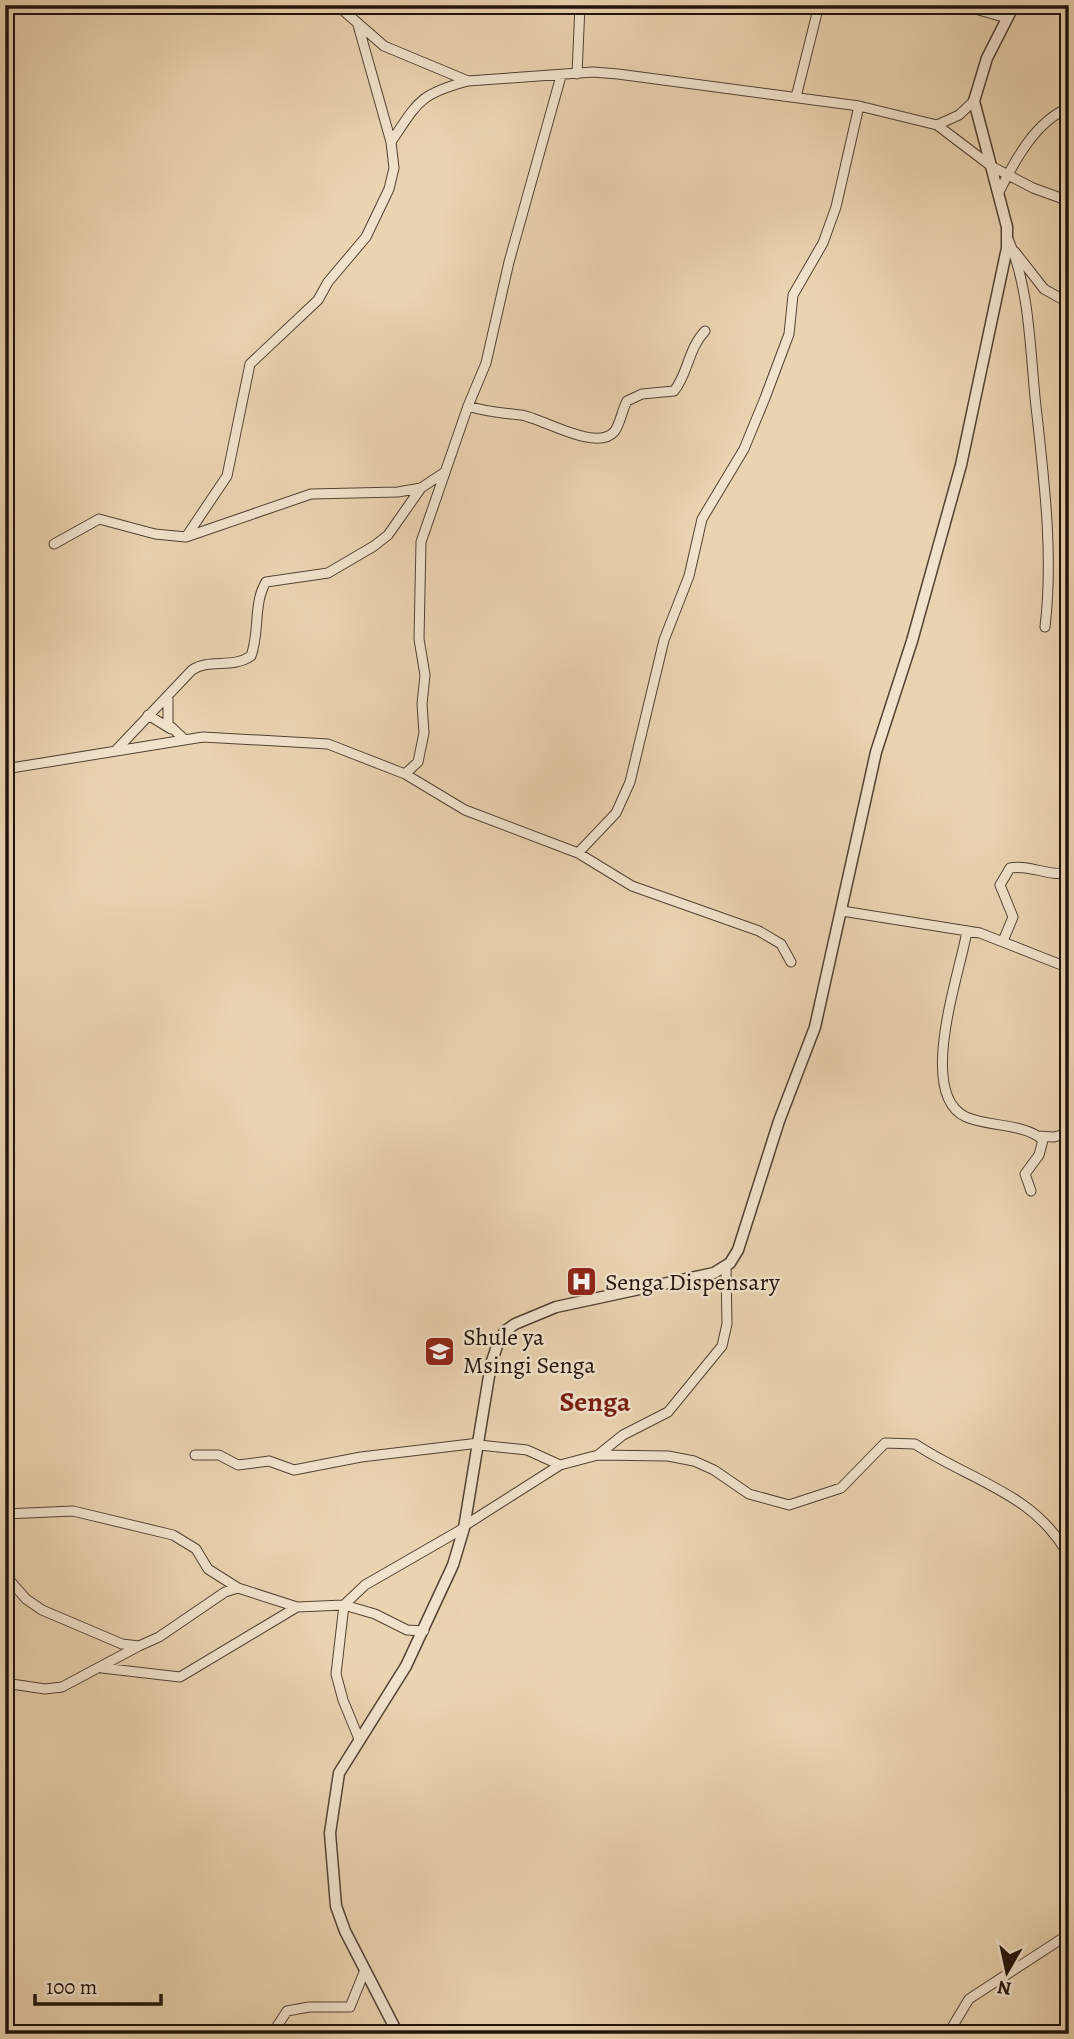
<svg xmlns="http://www.w3.org/2000/svg" width="1074" height="2039" font-family="Alegreya,serif">
	<style>
		.lines { fill: none; stroke-linecap: round; stroke-linejoin: round }
		.minor-casing { stroke: #524234; stroke-width: 11 }
		.tertiary-casing { stroke: #524234; stroke-width: 13 }
		.minor { stroke: #f1e2cc; stroke-width: 9 }
		.tertiary { stroke: #f1e2cc; stroke-width: 10 }
		.labels { text-anchor: middle; dominant-baseline: central; stroke-width: 5; stroke-linejoin: round; paint-order: stroke }
		.poi-label { font-size: 24px; fill: #20120b; stroke: #f1e2cc; text-anchor: start }
		.quarter-label { font-size: 28px; font-weight: bold; fill: #7a1f14; stroke: #f1e2cc }
	</style>
	<rect width="100%" height="100%" fill="#ead3b0"/>
	<filter id="stains"><feTurbulence type="fractalNoise" baseFrequency=".00286" numOctaves="4"/><feColorMatrix values="0 0 0 0 .2 0 0 0 0 .09 0 0 0 0 .02 0 0 0 .5 -.17"/></filter>
	<radialGradient id="worn" r=".72"><stop offset=".6" stop-color="#630" stop-opacity="0"/><stop offset="1" stop-color="#630" stop-opacity=".3"/></radialGradient>
	<g class="lines">
		<defs>
			<path id="minor" d="M 337,5 L 384,46 L 468,81 L 593,72 L 618,74 L 859,106 L 937,125 L 991,166 L 1033,188 L 1069,201
				M 961,5 L 1007,18
				M 577,74 L 580,5
				M 796,97 L 819,5
				M 937,125 L 959,115 L 974,101
				M 391,142 C 418,102 419,94 468,81
				M 999,192 C 1014,162 1036,120 1069,108
				M 1008,239 C 1029,286 1030,346 1035,397 C 1043,472 1054,551 1045,627
				M 1015,252 L 1044,289 L 1069,303
				M 468,406 C 486,412 502,413 521,415 C 542,418 596,452 614,432 C 620,425 622,410 627,401 L 642,394 L 674,391 C 688,374 688,349 705,331
				M 186,537 L 227,476 L 250,364 L 318,300 L 328,282 L 366,237 L 389,189 L 394,168 L 391,142 L 358,25
				M 54,544 L 99,519 L 155,534 L 186,537 L 311,494 L 398,492 L 421,488 L 445,472
				M 168,698 L 168,724 L 184,739
				M 148,715 L 171,729
				M 117,749 L 192,670 C 210,658 232,669 251,656 C 260,632 253,603 266,582 L 328,573 L 374,546 L 388,535 L 421,488
				M 5,769 L 203,737 L 328,744 L 405,774 L 465,810 L 578,853 L 632,886 L 759,931 L 781,944 L 791,962
				M 405,774 L 418,762 L 424,733 L 422,704 L 425,675 L 419,639 L 421,542 L 468,406 L 486,363 L 509,262 L 561,76
				M 578,853 L 616,813 L 630,782 L 664,640 L 689,576 L 702,519 L 744,449 L 765,398 L 789,334 L 793,295 L 823,243 L 836,207 L 859,106
				M 842,911 L 980,933 L 1069,968
				M 967,931 C 960,973 916,1094 966,1117 C 989,1127 1024,1123 1043,1140 L 1039,1155 L 1025,1174 L 1031,1191
				M 1003,941 L 1013,917 L 1000,885 L 1010,868 C 1031,864 1048,877 1069,873
				M 1038,1136 L 1054,1137 L 1069,1133
				M 479,1445 L 527,1450 L 560,1465
				M 195,1455 L 219,1455 L 238,1465 L 269,1461 L 294,1470 L 361,1457 L 479,1443
				M 598,1455 L 623,1435 L 668,1412 L 722,1346 L 727,1324 L 726,1267
				M 5,1514 L 73,1511 L 173,1535 L 196,1549 L 208,1569 L 238,1588
				M 464,1526 L 560,1465 L 598,1455 L 668,1456 L 694,1461 L 714,1470 L 749,1494 L 789,1505 L 841,1488 L 885,1443 L 915,1444 C 969,1480 1037,1494 1069,1557
				M 5,1575 L 26,1599 L 42,1610 L 122,1644 L 139,1646 L 159,1637 L 225,1592 L 238,1588 L 297,1607 L 344,1605 L 375,1614 L 407,1630 L 424,1631
				M 102,1668 L 180,1677 L 297,1607
				M 5,1683 L 45,1689 L 62,1687 L 139,1646
				M 359,1739 L 343,1700 L 336,1674 L 344,1605 L 365,1585 L 464,1528
				M 272,2034 L 287,2011 L 309,2007 L 350,2007 L 365,1970
				M 948,2034 L 969,1999 L 1069,1934"/>
			<path id="tertiary" d="M 398,2034 L 345,1931 L 336,1906 L 330,1833 L 339,1773 L 406,1666 L 453,1565 L 464,1528 L 491,1364 L 498,1343 L 505,1331 L 515,1324 L 556,1307 L 714,1273 L 730,1263 L 738,1250 L 779,1121 L 815,1027 L 876,752 L 912,641 L 961,465 L 1007,248 L 1007,227 L 974,101 L 987,58 L 1014,5"/>
		</defs>
		<use href="#minor" class="minor-casing"/>
		<use href="#tertiary" class="tertiary-casing"/>
		<use href="#minor" class="minor"/>
		<use href="#tertiary" class="tertiary"/>
	</g>
	<defs>
		<symbol id="hospital-square" viewBox="-11 -11 22 22"><rect x="-9" y="-9" width="18" height="18" rx="4" fill="#8f2418" stroke="#f1e2cc"/><path d="M-5-5h3v3.5h4V-5h3V5h-3V1.5h-4V5h-3Z" fill="#fff"/></symbol>
		<symbol id="school-square" viewBox="-11 -11 22 22"><rect x="-9" y="-9" width="18" height="18" rx="4" fill="#8f2418" stroke="#f1e2cc"/><path d="M0-5L7-2L0 1L-7-2ZM-4 1L0 2.5L4 1V4Q0 6-4 4Z" fill="#fff"/></symbol>
	</defs>
	<g fill-rule="evenodd">
		<use href="#hospital-square" x="564" y="1264" width="35" height="35"/>
		<use href="#school-square" x="422" y="1334" width="35" height="35"/>
	</g>
	<g class="labels">
		<g class="poi-label">
			<text x="605" y="1282">Senga Dispensary</text>
			<text x="463" y="1337">Shule ya<tspan x="463" dy="28">Msingi Senga</tspan></text>
		</g>
		<g class="quarter-label">
			<text x="595" y="1402">Senga</text>
		</g>
	</g>
	<rect width="1074" height="2039" fill="none" stroke="#ead3b0" stroke-width="28"/>
	<rect x="7" y="7" width="1060" height="2025" fill="none" stroke="#20120b" stroke-width="3.5"/>
	<rect x="14" y="14" width="1046" height="2011" fill="none" stroke="#20120b" stroke-width="2"/>
	<g transform="translate(1007 1972) rotate(189)" stroke="#f1e2cc" stroke-width="5" paint-order="stroke">
	<path d="M0-5L12 26L0 18L-12 26Z" fill="#20120b"/>
	<text y="-10" font-size="19" font-weight="bold" text-anchor="middle" fill="#20120b">N</text>
	</g>
	<path d="M35 1994v10h126v-10" fill="none" stroke="#20120b" stroke-width="3.5"/>
	<text x="46" y="1994" font-size="21" fill="#20120b" stroke="#f1e2cc" stroke-width="5" paint-order="stroke">100 m</text>
	<rect width="100%" height="100%" filter="url(#stains)"/>
	<rect width="100%" height="100%" fill="url(#worn)"/>
</svg>
